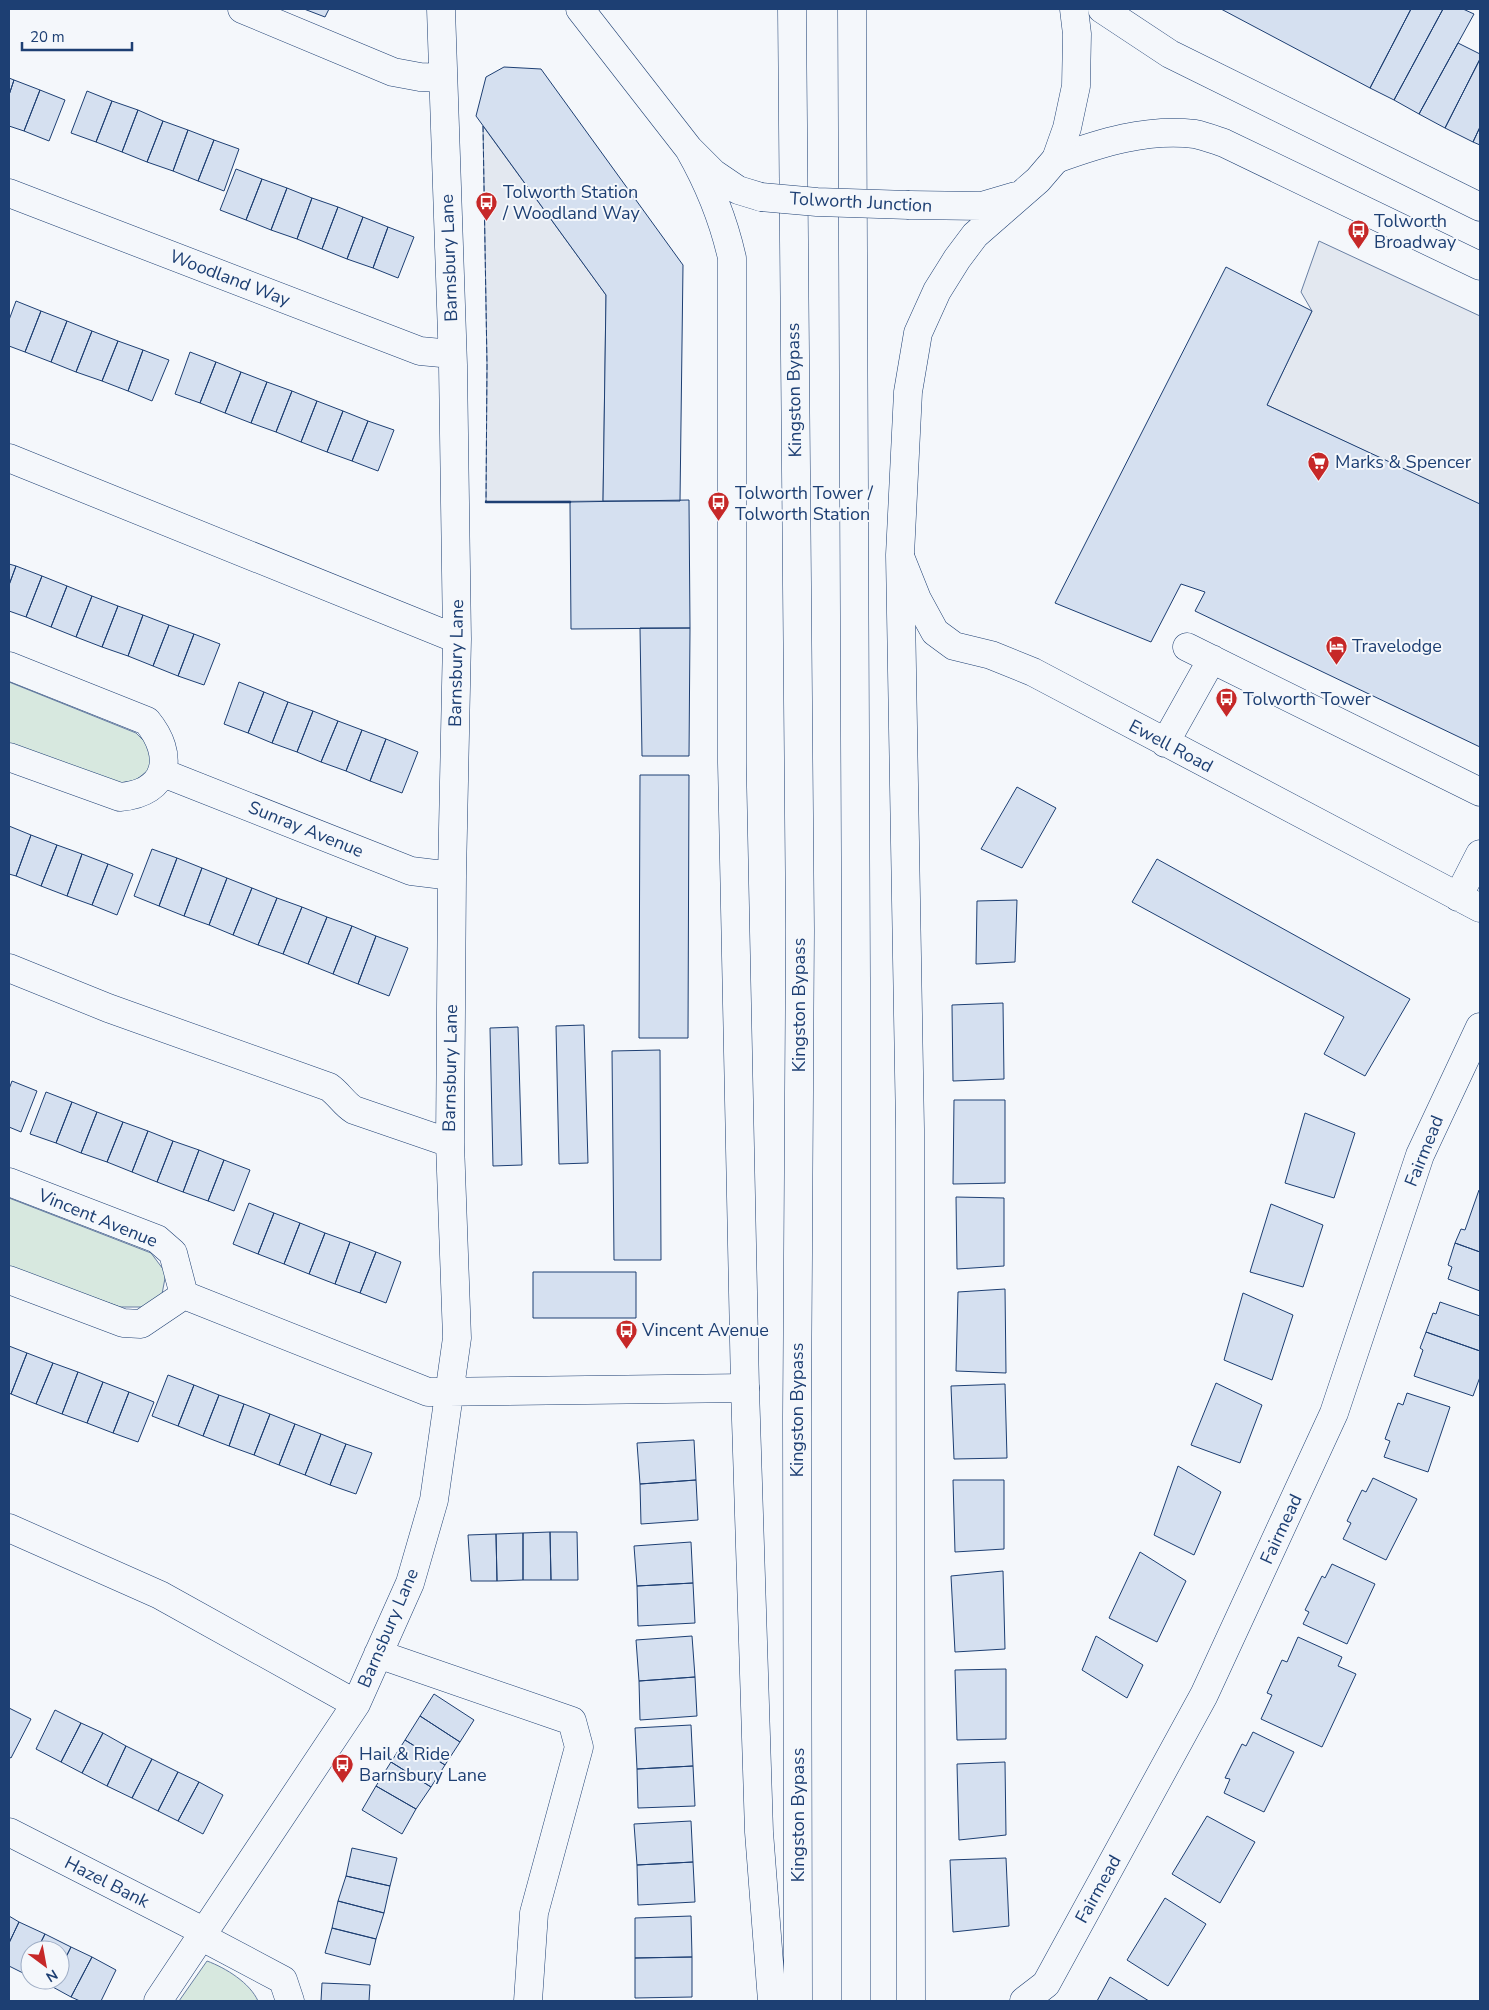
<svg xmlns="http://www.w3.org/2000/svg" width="1489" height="2010" font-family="'Nunito Sans',sans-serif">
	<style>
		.green { fill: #d7e8df; stroke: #687fa3 }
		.parking { fill: #e3e8f0; stroke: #687fa3 }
		.building { fill: #d5e0f0; stroke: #1d3f73 }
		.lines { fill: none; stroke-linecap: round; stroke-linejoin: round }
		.minor-casing { stroke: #1d3f73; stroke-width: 29 }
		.major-casing { stroke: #1d3f73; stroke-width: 29 }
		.highway-casing { stroke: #1d3f73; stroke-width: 29 }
		.minor { stroke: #f4f7fb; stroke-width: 28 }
		.major { stroke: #f4f7fb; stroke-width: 28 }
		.highway { stroke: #f4f7fb; stroke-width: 28 }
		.highway-bridge-casing { stroke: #1d3f73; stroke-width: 29; stroke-linecap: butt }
		.highway-bridge { stroke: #f4f7fb; stroke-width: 28 }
		.fence { stroke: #1d3f73; stroke-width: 1; stroke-dasharray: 6 2.5; stroke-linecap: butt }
		.wall { stroke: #1d3f73; stroke-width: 2.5 }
		.labels { text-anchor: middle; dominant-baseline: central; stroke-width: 4; stroke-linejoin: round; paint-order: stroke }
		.poi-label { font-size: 18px; fill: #1d3f73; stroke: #f4f7fb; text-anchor: start }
		.street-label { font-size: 18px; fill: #1d3f73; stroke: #f4f7fb }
	</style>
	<rect width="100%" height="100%" fill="#f4f7fb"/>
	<path class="green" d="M 9,682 L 136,733 L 148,745 L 152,767 L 136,780 L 115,784 L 9,746 Z
		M 9,1198 L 151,1253 L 166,1273 L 162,1294 L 144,1307 L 120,1307 L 9,1267 Z
		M 207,1961 C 226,1968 250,1983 258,2001 L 179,2001 Z"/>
	<path class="parking" d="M 483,126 L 606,295 L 603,501 L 486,502 L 487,365 Z
		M 1319,241 L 1480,316 L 1480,651 L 1387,605 L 1446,489 L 1267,405 L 1312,311 L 1301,292 Z"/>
	<path class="building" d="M 304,9 L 329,9 L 325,17 Z
		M 1221,9 L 1411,9 L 1370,88 Z
		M 1411,9 L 1443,9 L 1394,100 L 1370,88 Z
		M 1443,9 L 1463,9 L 1474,14 L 1419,114 L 1394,100 Z
		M 1458,43 L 1480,54 L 1480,59 L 1445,128 L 1419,114 Z
		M 1480,59 L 1480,127 L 1473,142 L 1445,128 Z
		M 504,67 L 541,69 L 683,265 L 680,501 L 603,501 L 606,295 L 476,116 L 486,77 Z
		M 9,78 L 14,80 L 9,95 Z
		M 14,80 L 40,90 L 24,131 L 9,126 L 9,95 Z
		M 40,90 L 65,100 L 49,141 L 24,131 Z
		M 87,91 L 112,101 L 96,142 L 71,133 Z
		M 112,101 L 138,110 L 122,152 L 96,142 Z
		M 138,110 L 163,121 L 147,162 L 122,152 Z
		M 163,121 L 188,130 L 173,171 L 147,162 Z
		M 1480,127 L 1480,145 L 1473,142 Z
		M 188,130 L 214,140 L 198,181 L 173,171 Z
		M 214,140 L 239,149 L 224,191 L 198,181 Z
		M 236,169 L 262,179 L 246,220 L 220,210 Z
		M 262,179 L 287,188 L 271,230 L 246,220 Z
		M 287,188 L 312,198 L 297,239 L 271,230 Z
		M 312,198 L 338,207 L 322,249 L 297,239 Z
		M 338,207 L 363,217 L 347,259 L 322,249 Z
		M 363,217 L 388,227 L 373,268 L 347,259 Z
		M 388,227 L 414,237 L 398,278 L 373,268 Z
		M 1226,267 L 1312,311 L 1267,405 L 1480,504 L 1480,747 L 1195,611 L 1205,592 L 1181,584 L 1151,642 L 1055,603 Z
		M 16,301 L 41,311 L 25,352 L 9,346 L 9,320 Z
		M 41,311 L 67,321 L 51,362 L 25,352 Z
		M 67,321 L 92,331 L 76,372 L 51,362 Z
		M 92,331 L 118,341 L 102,381 L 76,372 Z
		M 118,341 L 143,350 L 128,391 L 102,381 Z
		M 143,350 L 169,360 L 152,401 L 128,391 Z
		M 190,352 L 216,362 L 200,403 L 175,394 Z
		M 216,362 L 241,372 L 225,413 L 200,403 Z
		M 241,372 L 267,382 L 251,423 L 225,413 Z
		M 267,382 L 292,391 L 276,432 L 251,423 Z
		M 292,391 L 317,401 L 301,442 L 276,432 Z
		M 317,401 L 343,411 L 327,452 L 301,442 Z
		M 343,411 L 368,421 L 352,461 L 327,452 Z
		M 368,421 L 394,430 L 378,471 L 352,461 Z
		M 689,500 L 690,628 L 571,629 L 570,502 Z
		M 9,564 L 16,566 L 9,585 Z
		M 16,566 L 42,576 L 26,617 L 9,611 L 9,585 Z
		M 42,576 L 67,586 L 51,627 L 26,617 Z
		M 67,586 L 92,596 L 76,637 L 51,627 Z
		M 92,596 L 118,606 L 102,647 L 76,637 Z
		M 118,606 L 143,615 L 128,656 L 102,647 Z
		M 143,615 L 169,625 L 153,666 L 128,656 Z
		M 169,625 L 194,634 L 178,676 L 153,666 Z
		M 640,628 L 690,628 L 689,756 L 642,756 Z
		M 194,634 L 220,644 L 204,685 L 178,676 Z
		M 239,682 L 264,692 L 248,733 L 224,724 Z
		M 264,692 L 288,702 L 272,743 L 248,733 Z
		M 288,702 L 313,711 L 297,752 L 272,743 Z
		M 313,711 L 338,721 L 321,762 L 297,752 Z
		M 338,721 L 362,730 L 346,771 L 321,762 Z
		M 362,730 L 386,739 L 370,781 L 346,771 Z
		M 386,739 L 418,752 L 402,793 L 370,781 Z
		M 640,775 L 689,775 L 688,1038 L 639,1038 Z
		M 1017,787 L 1056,808 L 1022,868 L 981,849 Z
		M 9,826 L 31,835 L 16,876 L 9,874 Z
		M 31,835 L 57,845 L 41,886 L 16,876 Z
		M 57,845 L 82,854 L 67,896 L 41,886 Z
		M 152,849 L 177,858 L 159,906 L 134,896 Z
		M 82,854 L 108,864 L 92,905 L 67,896 Z
		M 177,858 L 202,868 L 184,916 L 159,906 Z
		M 1157,859 L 1410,999 L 1365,1076 L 1324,1054 L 1344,1017 L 1132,902 Z
		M 108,864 L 133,874 L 117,915 L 92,905 Z
		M 202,868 L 227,878 L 209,925 L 184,916 Z
		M 227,878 L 252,888 L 233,935 L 209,925 Z
		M 252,888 L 277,898 L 258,945 L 233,935 Z
		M 277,898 L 302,907 L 283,954 L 258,945 Z
		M 1017,900 L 1015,962 L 976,964 L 977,901 Z
		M 302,907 L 327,917 L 308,964 L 283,954 Z
		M 327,917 L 352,926 L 333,974 L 308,964 Z
		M 352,926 L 376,936 L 358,984 L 333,974 Z
		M 376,936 L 408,948 L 389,996 L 358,984 Z
		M 1003,1003 L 1004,1079 L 953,1081 L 952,1005 Z
		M 584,1025 L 588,1163 L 559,1164 L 556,1026 Z
		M 518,1027 L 522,1165 L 493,1166 L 490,1028 Z
		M 660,1050 L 661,1260 L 614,1260 L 612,1051 Z
		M 12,1081 L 37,1091 L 21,1132 L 9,1127 L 9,1089 Z
		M 46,1092 L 72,1102 L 56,1143 L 30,1134 Z
		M 954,1100 L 1005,1100 L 1005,1183 L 953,1184 Z
		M 72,1102 L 97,1112 L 81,1153 L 56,1143 Z
		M 97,1112 L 123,1122 L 107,1162 L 81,1153 Z
		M 1305,1113 L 1355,1133 L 1334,1198 L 1285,1183 Z
		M 123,1122 L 148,1131 L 132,1172 L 107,1162 Z
		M 148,1131 L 173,1141 L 157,1182 L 132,1172 Z
		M 173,1141 L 199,1150 L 183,1192 L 157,1182 Z
		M 199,1150 L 224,1160 L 208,1201 L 183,1192 Z
		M 224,1160 L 250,1170 L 234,1211 L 208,1201 Z
		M 1479,1190 L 1480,1190 L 1480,1252 L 1455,1243 L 1461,1229 L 1465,1230 Z
		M 956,1197 L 1004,1198 L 1004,1266 L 957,1269 Z
		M 249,1203 L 274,1213 L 258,1254 L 233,1244 Z
		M 1271,1204 L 1323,1225 L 1303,1287 L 1250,1272 Z
		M 274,1213 L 300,1223 L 284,1264 L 258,1254 Z
		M 300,1223 L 325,1233 L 309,1274 L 284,1264 Z
		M 325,1233 L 350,1242 L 335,1284 L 309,1274 Z
		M 350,1242 L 376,1252 L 360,1293 L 335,1284 Z
		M 1455,1243 L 1480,1252 L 1480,1291 L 1448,1279 L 1452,1267 L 1448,1265 Z
		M 376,1252 L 401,1262 L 386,1303 L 360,1293 Z
		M 533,1272 L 636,1272 L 636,1318 L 533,1318 Z
		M 1005,1289 L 1006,1373 L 956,1371 L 958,1292 Z
		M 1243,1293 L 1293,1315 L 1272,1380 L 1224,1360 Z
		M 1440,1302 L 1480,1316 L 1480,1351 L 1426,1332 L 1433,1313 L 1436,1314 Z
		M 1426,1332 L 1480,1351 L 1480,1377 L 1473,1396 L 1414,1376 L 1423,1350 L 1420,1348 Z
		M 9,1346 L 27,1353 L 11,1394 L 9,1393 Z
		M 27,1353 L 53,1363 L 36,1404 L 11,1394 Z
		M 53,1363 L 78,1372 L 62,1414 L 36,1404 Z
		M 78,1372 L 103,1382 L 87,1423 L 62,1414 Z
		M 168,1375 L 194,1385 L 178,1426 L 152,1416 Z
		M 103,1382 L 129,1392 L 113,1433 L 87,1423 Z
		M 1216,1383 L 1262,1405 L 1240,1463 L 1191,1445 Z
		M 1005,1384 L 1007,1458 L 954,1459 L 951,1386 Z
		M 194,1385 L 219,1395 L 203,1436 L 178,1426 Z
		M 129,1392 L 154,1402 L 138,1442 L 113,1433 Z
		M 1407,1393 L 1450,1407 L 1428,1472 L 1384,1457 L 1390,1441 L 1385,1439 L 1398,1403 L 1403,1405 Z
		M 219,1395 L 244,1404 L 229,1446 L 203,1436 Z
		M 244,1404 L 270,1414 L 254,1455 L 229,1446 Z
		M 270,1414 L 295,1424 L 279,1465 L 254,1455 Z
		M 295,1424 L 321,1434 L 305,1475 L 279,1465 Z
		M 321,1434 L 346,1444 L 330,1485 L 305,1475 Z
		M 694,1440 L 696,1480 L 640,1484 L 637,1443 Z
		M 346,1444 L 372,1453 L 356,1494 L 330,1485 Z
		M 1178,1466 L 1221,1492 L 1194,1555 L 1154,1535 Z
		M 1373,1478 L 1417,1499 L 1386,1560 L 1343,1539 L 1351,1523 L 1347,1521 L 1362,1490 L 1366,1492 Z
		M 696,1480 L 698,1520 L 641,1524 L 640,1484 Z
		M 953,1480 L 1004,1480 L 1004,1549 L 955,1552 Z
		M 550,1532 L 577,1532 L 578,1580 L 551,1580 Z
		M 550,1532 L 551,1580 L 523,1580 L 523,1533 Z
		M 523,1533 L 523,1580 L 497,1581 L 496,1534 Z
		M 496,1534 L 497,1581 L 471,1581 L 468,1535 Z
		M 691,1542 L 693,1583 L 637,1586 L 634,1546 Z
		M 1140,1552 L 1186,1581 L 1157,1642 L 1109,1618 Z
		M 1332,1564 L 1375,1584 L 1347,1644 L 1303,1624 L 1309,1612 L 1305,1610 L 1322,1576 L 1325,1578 Z
		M 1003,1571 L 1005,1649 L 955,1652 L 951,1576 Z
		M 693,1583 L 695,1623 L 638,1626 L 637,1586 Z
		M 692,1636 L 695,1677 L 639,1681 L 636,1640 Z
		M 1096,1636 L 1143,1665 L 1127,1698 L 1082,1670 Z
		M 1298,1637 L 1342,1657 L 1338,1666 L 1356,1674 L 1322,1747 L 1261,1719 L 1272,1695 L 1267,1693 L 1282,1660 L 1287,1662 Z
		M 1006,1669 L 1006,1739 L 957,1740 L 955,1670 Z
		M 695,1677 L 697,1716 L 640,1720 L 639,1681 Z
		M 434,1694 L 474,1720 L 460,1742 L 420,1716 Z
		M 9,1708 L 31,1719 L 11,1758 L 9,1757 Z
		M 55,1710 L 81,1723 L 61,1762 L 36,1749 Z
		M 420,1716 L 460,1742 L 445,1765 L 405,1740 Z
		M 81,1723 L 103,1733 L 82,1773 L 61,1762 Z
		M 691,1725 L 693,1766 L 637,1769 L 635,1728 Z
		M 1253,1732 L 1294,1752 L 1264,1812 L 1224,1793 L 1230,1779 L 1225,1778 L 1242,1744 L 1246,1746 Z
		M 103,1733 L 126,1746 L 107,1786 L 82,1773 Z
		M 405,1740 L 445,1765 L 431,1787 L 391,1762 Z
		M 126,1746 L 152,1759 L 132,1798 L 107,1786 Z
		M 152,1759 L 178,1772 L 158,1811 L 132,1798 Z
		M 391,1762 L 431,1787 L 416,1809 L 376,1786 Z
		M 1005,1762 L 1006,1835 L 959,1840 L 957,1764 Z
		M 693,1766 L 695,1806 L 638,1808 L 637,1769 Z
		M 178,1772 L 199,1782 L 178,1821 L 158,1811 Z
		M 199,1782 L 223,1795 L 203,1834 L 178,1821 Z
		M 376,1786 L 416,1809 L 402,1834 L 362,1810 Z
		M 1207,1816 L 1255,1842 L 1220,1903 L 1172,1874 Z
		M 691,1821 L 693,1862 L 637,1865 L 634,1824 Z
		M 352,1848 L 397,1858 L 390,1886 L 346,1876 Z
		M 1006,1858 L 1009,1926 L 953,1932 L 950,1860 Z
		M 693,1862 L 695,1902 L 638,1905 L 637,1865 Z
		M 346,1876 L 390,1886 L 384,1913 L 338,1901 Z
		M 1165,1898 L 1206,1924 L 1168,1986 L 1127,1960 Z
		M 338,1901 L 384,1913 L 376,1939 L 332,1928 Z
		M 9,1916 L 19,1922 L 9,1943 Z
		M 691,1916 L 692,1957 L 635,1958 L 635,1918 Z
		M 19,1922 L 45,1934 L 37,1950 L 30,1950 L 30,1963 L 25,1974 L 9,1966 L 9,1943 Z
		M 332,1928 L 376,1939 L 370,1965 L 325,1953 Z
		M 45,1934 L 71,1947 L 60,1969 L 60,1950 L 37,1950 Z
		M 71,1947 L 92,1957 L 71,1997 L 51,1986 L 54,1980 L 60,1980 L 60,1969 Z
		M 92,1957 L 116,1970 L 101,2001 L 80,2001 L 71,1997 Z
		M 692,1957 L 692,1997 L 635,1998 L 635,1958 Z
		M 30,1963 L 30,1976 L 25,1974 Z
		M 1110,1977 L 1149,2001 L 1097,2001 Z
		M 38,1980 L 54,1980 L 51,1986 Z
		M 322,1983 L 370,1985 L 369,2001 L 321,2001 Z"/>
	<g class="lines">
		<defs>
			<path id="minor" d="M 242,9 L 393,72 L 420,77 L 443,78
				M 9,193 L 420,351 L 452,354
				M 9,458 L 457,639
				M 901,559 L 917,599 L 935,632 L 954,646 L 991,655 L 1033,672 L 1480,908
				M 1187,647 L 1480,792
				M 9,666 L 147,721 C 175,755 169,793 120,797 L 9,757
				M 1165,743 L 1212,659
				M 163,773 L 411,871 L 452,876
				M 1458,897 L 1480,854
				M 9,968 L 108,1008 L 329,1087 C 339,1094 344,1104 354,1110 L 450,1143
				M 9,1182 L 157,1239 L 173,1253 L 184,1295
				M 9,1280 L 123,1323 L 141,1324 L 184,1295
				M 184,1295 L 428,1392 L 745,1388
				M 9,1528 L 160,1595 L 356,1704
				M 378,1654 L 572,1721 L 579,1747 L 534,1913 L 528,2001
				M 9,1832 L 205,1932
				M 202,1937 L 283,1980 L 290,2001
				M 158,2001 L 356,1704 L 410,1583 L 434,1500 L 457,1338 L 450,1143 L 452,876 L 457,639 L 453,365 L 441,9
				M 1024,2001 L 1046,1984 L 1204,1695 L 1334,1413 L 1420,1155 L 1480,1027"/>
			<path id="major" d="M 1102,9 L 1170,54 L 1480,207
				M 1056,159 C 1100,143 1147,128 1195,134 C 1205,136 1215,140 1224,143 L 1480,266"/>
			<path id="highway" d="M 580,9 L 689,149 L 713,173 L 738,190 L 761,197
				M 792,9 L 800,930 L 797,1417 L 798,2001
				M 852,9 L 856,977 L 856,2001
				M 689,149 C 709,184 723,218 732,258 L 732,763 L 745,1388 L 759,1832 L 772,2001
				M 909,205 L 982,206 L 1016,196
				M 911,2001 L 910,1129 L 900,555 L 908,392 L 918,333 L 937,291 L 957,259 L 975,235 L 1038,180 L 1056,159 L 1067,128 L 1076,86 L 1077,34 L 1074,9"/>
		</defs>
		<use href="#minor" class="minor-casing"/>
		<use href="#major" class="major-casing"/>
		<use href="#highway" class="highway-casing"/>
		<use href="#minor" class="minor"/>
		<use href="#major" class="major"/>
		<use href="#highway" class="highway"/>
		<defs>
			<path id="highway-bridge" d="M 761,197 L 817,202 L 909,205"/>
		</defs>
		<use href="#highway-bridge" class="highway-bridge-casing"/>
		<use href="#highway-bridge" class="highway-bridge"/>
		<path class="fence" d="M 483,126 L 487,365 L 486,502"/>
		<path class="wall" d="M 486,502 L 570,502"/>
	</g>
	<defs>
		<symbol id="bus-pin" viewBox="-11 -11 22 30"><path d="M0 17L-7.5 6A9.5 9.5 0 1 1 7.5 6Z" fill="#c62828" stroke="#f4f7fb"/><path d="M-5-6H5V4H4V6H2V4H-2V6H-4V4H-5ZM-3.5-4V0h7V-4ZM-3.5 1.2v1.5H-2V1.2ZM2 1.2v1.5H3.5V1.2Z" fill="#fff"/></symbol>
		<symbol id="supermarket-pin" viewBox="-11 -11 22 30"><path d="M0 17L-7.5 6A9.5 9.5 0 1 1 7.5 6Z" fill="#c62828" stroke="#f4f7fb"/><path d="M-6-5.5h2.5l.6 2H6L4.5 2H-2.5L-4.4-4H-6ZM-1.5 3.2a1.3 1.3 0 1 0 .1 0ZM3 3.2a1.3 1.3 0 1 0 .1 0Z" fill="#fff"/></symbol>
		<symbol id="hotel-pin" viewBox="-11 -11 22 30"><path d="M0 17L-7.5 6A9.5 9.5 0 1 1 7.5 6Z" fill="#c62828" stroke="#f4f7fb"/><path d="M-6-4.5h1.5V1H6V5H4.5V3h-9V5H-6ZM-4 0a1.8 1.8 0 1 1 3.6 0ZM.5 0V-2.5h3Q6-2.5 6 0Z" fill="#fff"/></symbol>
	</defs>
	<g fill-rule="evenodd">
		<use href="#bus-pin" x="474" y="190" width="25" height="34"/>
		<use href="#bus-pin" x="1346" y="218" width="25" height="34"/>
		<use href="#supermarket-pin" x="1306" y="450" width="25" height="34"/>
		<use href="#bus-pin" x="706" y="490" width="25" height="34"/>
		<use href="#hotel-pin" x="1324" y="634" width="25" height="34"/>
		<use href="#bus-pin" x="1214" y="686" width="25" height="34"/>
		<use href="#bus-pin" x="614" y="1318" width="25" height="34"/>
		<use href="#bus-pin" x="330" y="1752" width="25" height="34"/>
	</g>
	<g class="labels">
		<g class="poi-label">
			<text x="503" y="192">Tolworth Station<tspan x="503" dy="21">/ Woodland Way</tspan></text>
			<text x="1374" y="221">Tolworth<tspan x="1374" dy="21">Broadway</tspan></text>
			<text x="1335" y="462">Marks &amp; Spencer</text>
			<text x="735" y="493">Tolworth Tower /<tspan x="735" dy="21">Tolworth Station</tspan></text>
			<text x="1352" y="646">Travelodge</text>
			<text x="1243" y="699">Tolworth Tower</text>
			<text x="642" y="1330">Vincent Avenue</text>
			<text x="359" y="1754">Hail &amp; Ride<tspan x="359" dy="21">Barnsbury Lane</tspan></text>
		</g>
		<g class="street-label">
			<text transform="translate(861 202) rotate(3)">Tolworth Junction</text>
			<text transform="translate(449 258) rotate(-92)">Barnsbury Lane</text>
			<text transform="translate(230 278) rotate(21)">Woodland Way</text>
			<text transform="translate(794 390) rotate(-91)">Kingston Bypass</text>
			<text transform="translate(456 663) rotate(-89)">Barnsbury Lane</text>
			<text transform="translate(1171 746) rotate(28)">Ewell Road</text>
			<text transform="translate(306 829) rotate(22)">Sunray Avenue</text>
			<text transform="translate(799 1005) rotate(-90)">Kingston Bypass</text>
			<text transform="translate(450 1068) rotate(-89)">Barnsbury Lane</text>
			<text transform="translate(1424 1151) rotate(-68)">Fairmead</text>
			<text transform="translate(98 1218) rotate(22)">Vincent Avenue</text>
			<text transform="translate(797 1410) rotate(-90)">Kingston Bypass</text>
			<text transform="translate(1281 1529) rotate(-65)">Fairmead</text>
			<text transform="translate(388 1628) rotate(-67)">Barnsbury Lane</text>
			<text transform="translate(798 1815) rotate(-90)">Kingston Bypass</text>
			<text transform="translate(107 1882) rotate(27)">Hazel Bank</text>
			<text transform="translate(1098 1889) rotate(-61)">Fairmead</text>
		</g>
	</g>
	<rect width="1489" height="2010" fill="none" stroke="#1d3f73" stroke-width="20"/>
	<g transform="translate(45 1965) rotate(148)"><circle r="24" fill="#f4f7fb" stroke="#9eadc5"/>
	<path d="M0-4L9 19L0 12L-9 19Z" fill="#c62828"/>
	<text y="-8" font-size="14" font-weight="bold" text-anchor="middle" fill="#1d3f73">N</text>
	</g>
	<path d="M22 42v8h110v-8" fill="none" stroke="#1d3f73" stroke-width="2.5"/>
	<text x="30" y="42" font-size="15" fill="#1d3f73" stroke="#f4f7fb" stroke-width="4" paint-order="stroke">20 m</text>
</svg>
